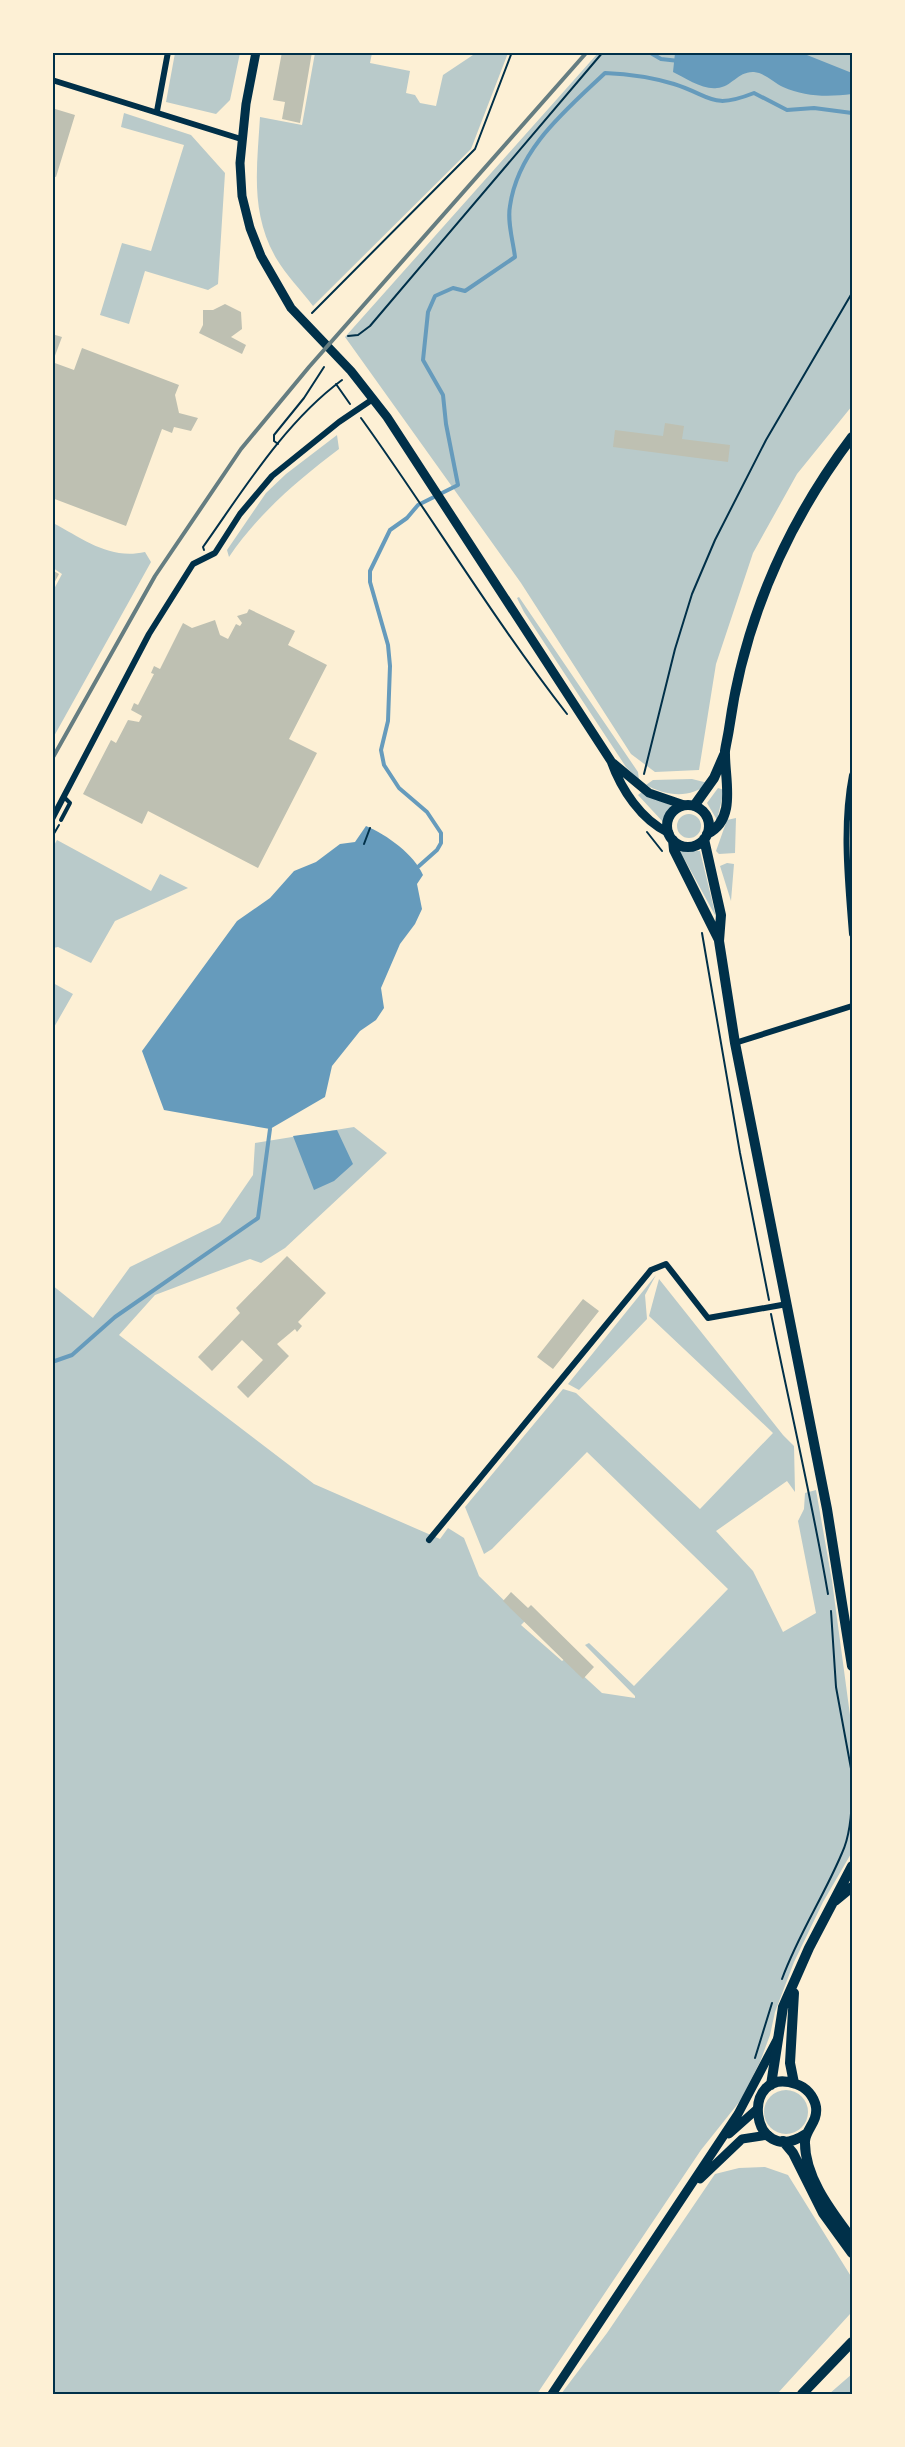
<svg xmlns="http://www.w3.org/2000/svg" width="905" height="2447" font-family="'Varela Round',sans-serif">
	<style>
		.green { fill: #b9caca }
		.water { fill: #669bbc }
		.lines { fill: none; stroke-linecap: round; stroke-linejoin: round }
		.stream { stroke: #669bbc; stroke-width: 4 }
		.building { fill: #bec0b2 }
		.path { stroke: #003049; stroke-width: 2 }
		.service { stroke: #003049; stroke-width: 4 }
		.minor { stroke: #003049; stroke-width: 6 }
		.tertiary { stroke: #003049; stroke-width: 9 }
		.secondary { stroke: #003049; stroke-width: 10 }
		.primary { stroke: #003049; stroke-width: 10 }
		.rail { stroke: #657d81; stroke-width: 4 }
		.neatline { fill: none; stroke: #003049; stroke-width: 2 }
	</style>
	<rect width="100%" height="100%" fill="#fdf0d5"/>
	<path class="green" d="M 175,53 L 240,53 L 230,100 L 216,114 L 166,102 Z
		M 315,53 L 372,53 L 370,63 L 410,71 L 406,93 L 415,95 L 420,103 L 436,106 L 443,75 L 476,53 L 508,53 L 471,149 L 313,306 C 301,290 286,275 276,258 C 250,212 257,168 260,117 L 302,125 Z
		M 598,53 L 852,53 L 852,406 L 797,474 L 753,553 L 716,664 L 699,770 L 655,772 L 631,754 L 521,583 L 345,337 Z
		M 124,113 L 191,135 L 225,173 L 218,284 L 208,290 L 145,271 L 129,324 L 100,315 L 122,243 L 151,251 L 184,145 L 121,127 Z
		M 337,435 L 339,449 C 297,481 259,513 229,557 L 227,550 L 266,493 L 286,474 Z
		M 53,523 C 84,539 109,560 145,552 L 151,562 L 53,738 L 53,591 L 62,574 L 53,568 Z
		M 519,597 L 638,772 L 639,780 L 626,767 L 524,612 L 517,598 Z
		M 692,779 L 708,783 C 691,799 666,796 646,785 L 653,780 Z
		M 718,788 L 724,790 L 717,820 L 707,803 Z
		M 642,792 L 672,806 L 663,822 L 638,795 Z
		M677 826a12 12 0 1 1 24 0a12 12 0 1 1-24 0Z
		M 736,818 L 735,853 L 719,854 L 716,851 L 727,820 Z
		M 57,840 L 151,891 L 160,874 L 188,888 L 115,921 L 91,963 L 58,947 L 53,948 L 52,849 Z
		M 680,851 L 700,851 L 716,917 Z
		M 727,863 L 734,864 L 731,901 L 720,866 Z
		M 53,983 L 73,994 L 53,1029 Z
		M 354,1127 L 387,1153 L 285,1248 L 261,1263 L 250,1259 L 155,1295 L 119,1335 L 314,1484 L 440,1539 L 448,1528 L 464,1538 L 479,1576 L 525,1621 L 521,1625 L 562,1661 L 565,1659 L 602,1693 L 635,1698 L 635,1696 L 585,1645 L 589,1643 L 634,1686 L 728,1589 L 587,1452 L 492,1549 L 484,1554 L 465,1507 L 563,1389 L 576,1393 L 700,1509 L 773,1433 L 649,1316 L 659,1279 L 783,1435 L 794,1446 L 795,1492 L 787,1481 L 716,1531 L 753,1571 L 783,1632 L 816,1613 L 798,1521 L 804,1509 L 805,1493 L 816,1490 L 832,1581 L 852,1730 L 852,1852 L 823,1902 L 794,1962 L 775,2012 L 770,2035 L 760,2062 L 740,2101 L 701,2150 L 537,2394 L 53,2394 L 52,1285 L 93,1318 L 130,1267 L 220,1223 L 253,1175 L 255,1143 Z
		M 656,1275 L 645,1295 L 647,1319 L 579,1390 L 568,1384 Z
		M764 2112a22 22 0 1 1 44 0a22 22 0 1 1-44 0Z
		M 765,2167 L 788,2175 L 852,2278 L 852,2304 L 850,2314 L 777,2394 L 561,2394 L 607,2333 L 715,2174 L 739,2168 Z
		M 852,2374 L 852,2394 L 829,2394 Z"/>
	<path class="water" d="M 675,53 L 802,53 L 852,73 L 852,94 C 829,97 805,97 783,87 C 774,83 765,73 754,72 C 738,71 732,87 717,88 C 703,90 685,78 673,72 Z
		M 366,826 C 387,835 414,854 423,875 L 417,884 L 422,909 L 415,924 L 400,944 L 381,988 L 384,1008 L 376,1020 L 360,1031 L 332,1066 L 325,1097 L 270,1129 L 164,1110 L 142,1051 L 237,921 L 270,898 L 294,871 L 316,862 L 340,844 L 355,842 Z
		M 337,1130 L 353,1164 L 334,1181 L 314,1190 L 293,1136 Z"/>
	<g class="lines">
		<path class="stream" d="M 649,52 L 661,59 L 679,61
			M 419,866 L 437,850 L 441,843 L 441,833 L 427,812 L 399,788 L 384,765 L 381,750 L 388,721 L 390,666 L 388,645 L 370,582 L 370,571 L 390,530 L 407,518 L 418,505 L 458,485 L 446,424 L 443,395 L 423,360 L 428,312 L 435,296 L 453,288 L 465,291 L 515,257 C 513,241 507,221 510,206 C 518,149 565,111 605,73 C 628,74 651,77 674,84 C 712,96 711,110 754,93 L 787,110 L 814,108 L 852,113
			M 52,1362 L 72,1355 L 115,1317 L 258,1218 L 270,1129"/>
	</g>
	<path class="building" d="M 282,52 L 312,52 L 300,123 L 282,119 L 285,102 L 273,100 Z
		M 52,108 L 75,115 L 56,177 L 52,176 Z
		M 225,304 L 241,312 L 242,329 L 231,337 L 246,345 L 242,354 L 199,333 L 203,325 L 203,310 L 213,310 Z
		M 52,334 L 62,337 L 53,361 L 52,361 Z
		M 82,348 L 179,385 L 175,395 L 179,413 L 198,418 L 191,431 L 174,427 L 172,433 L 162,429 L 126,526 L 52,498 L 52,362 L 74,370 Z
		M 665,423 L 684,426 L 682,439 L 730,445 L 728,462 L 613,447 L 615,430 L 663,436 Z
		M 52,570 L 59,574 L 52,587 Z
		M 249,609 L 295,631 L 288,645 L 327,665 L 289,739 L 317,753 L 258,868 L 148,811 L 142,824 L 83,794 L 111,740 L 116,743 L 128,720 L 139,722 L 142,716 L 131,710 L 134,703 L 138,705 L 154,674 L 151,673 L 154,666 L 160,669 L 183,623 L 192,628 L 215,620 L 220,635 L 228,639 L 236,624 L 240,626 L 242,623 L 237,616 L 247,613 Z
		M 287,1256 L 326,1293 L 298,1322 L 302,1326 L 297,1332 L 295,1329 L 277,1344 L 289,1356 L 248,1398 L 237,1387 L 263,1360 L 242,1340 L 212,1371 L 198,1357 L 240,1313 L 236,1308 Z
		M 583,1299 L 599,1311 L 553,1369 L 537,1357 Z
		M 511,1592 L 528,1608 L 531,1605 L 594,1667 L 583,1679 L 503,1601 Z"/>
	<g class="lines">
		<path class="path" d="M 312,313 L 475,149 L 512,52
			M 348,336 L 358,335 L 370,326 L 603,52
			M 336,384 L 350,404
			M 361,418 C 431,515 493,619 567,714
			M 278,444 L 274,441 L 274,435 L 304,398 L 324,367
			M 204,550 L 203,547 C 244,489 285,422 342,380
			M 644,774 L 675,649 L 692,594 L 715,540 L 766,440 L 852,293
			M 647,832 L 662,851
			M 52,837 L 59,825
			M 364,844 L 370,828
			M 702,933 L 740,1153 L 769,1300
			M 771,1314 C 790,1408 812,1500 828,1594
			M 831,1611 L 836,1687 L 852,1774
			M 782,1979 C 798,1935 824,1896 842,1853 C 851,1834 852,1810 852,1789
			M 755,2058 L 772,2003"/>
		<path class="service" d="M 61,820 L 70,803 L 64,797"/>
		<path class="minor" d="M 52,80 L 241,139
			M 157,111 L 168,52
			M 852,775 C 842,826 848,882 852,934
			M 52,819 L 149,634 L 193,564 L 215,553 L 240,514 L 272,476 L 339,422 L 373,399
			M 735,1043 L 852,1006
			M 429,1540 L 651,1270 L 666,1264 L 708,1318 L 787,1304"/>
		<path class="tertiary" d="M 256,52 L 246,104 L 240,163 L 242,196 L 250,228 L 261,256 L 291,308 L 351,371 L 387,417 L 611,761 C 621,789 641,820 669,833
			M 613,763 L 649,793 L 684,805
			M 729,2134 L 756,2110
			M 700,2179 L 742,2139 L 768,2135
			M 552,2394 L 738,2114 L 778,2038"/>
		<path class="secondary" d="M667 826a21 21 0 1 1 42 0a21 21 0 1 1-42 0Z
			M 694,806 L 714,778 L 724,755
			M 707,834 C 738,819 724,778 725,751 C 726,744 728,736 729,729 C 744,621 787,523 852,437
			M 704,839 L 721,915 L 719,941 L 735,1043 L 827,1509 L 852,1666
			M 673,840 L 674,850 L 719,940"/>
		<path class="primary" d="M 835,1901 L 852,1887
			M 794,1993 L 790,2063 L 794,2083
			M 771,2085 L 783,2007 L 809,1948 L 852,1866
			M 806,2134 C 749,2171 739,2064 796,2084 C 806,2087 814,2096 816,2107 C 818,2122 806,2129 805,2141 C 804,2177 832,2212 852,2239
			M 783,2141 L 793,2153 L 823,2213 L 852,2253
			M 802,2394 L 852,2342"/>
		<path class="rail" d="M 52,759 L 155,576 L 241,449 L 309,367 L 587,52"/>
	</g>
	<rect width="905" height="2447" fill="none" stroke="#fdf0d5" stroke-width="108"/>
	<rect x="54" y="54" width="797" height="2339" class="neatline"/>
</svg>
